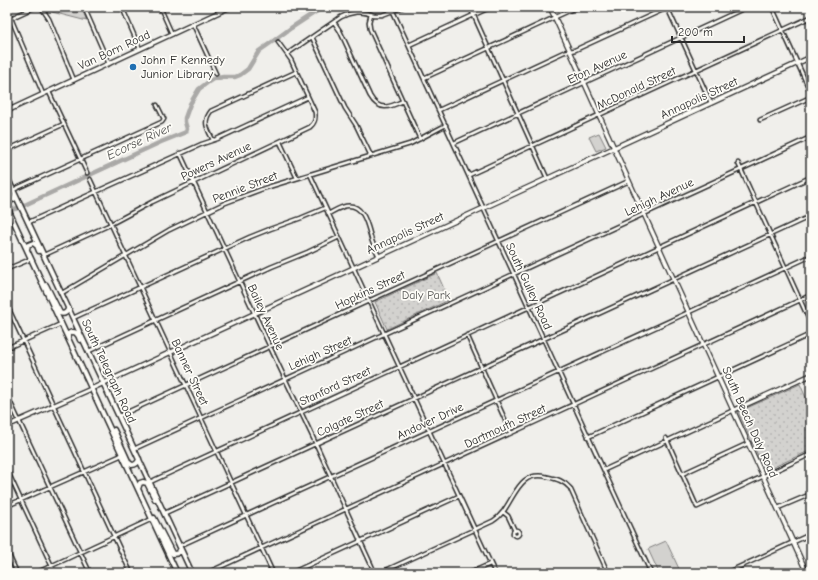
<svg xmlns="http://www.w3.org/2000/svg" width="818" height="580" font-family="'Comic Neue',sans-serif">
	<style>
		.grass { fill: #d3d2cf; stroke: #7f7e7d }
		.cemetery { fill: url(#cemetery-stones); stroke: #7f7e7d }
		.park { fill: url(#park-dots); stroke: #7f7e7d }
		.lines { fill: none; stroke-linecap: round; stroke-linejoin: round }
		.river { stroke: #aaa9a7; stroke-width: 4.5 }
		.street-casing { stroke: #2b2b2b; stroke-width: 5.5 }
		.secondary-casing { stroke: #2b2b2b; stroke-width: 6 }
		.primary-casing { stroke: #2b2b2b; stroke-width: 7 }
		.street { stroke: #fdfcf7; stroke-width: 2.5 }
		.secondary { stroke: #fdfcf7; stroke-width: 3.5 }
		.primary { stroke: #fdfcf7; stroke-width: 4 }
		.poi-dot { fill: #1f6fb2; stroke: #fdfcf7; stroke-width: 1.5 }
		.labels { text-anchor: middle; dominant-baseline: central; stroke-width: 3.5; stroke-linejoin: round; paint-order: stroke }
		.street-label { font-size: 12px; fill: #2b2b2b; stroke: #fdfcf7 }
		.poi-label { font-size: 12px; fill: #2b2b2b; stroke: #fdfcf7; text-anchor: start }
		.park-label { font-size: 12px; fill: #555554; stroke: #fdfcf7 }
		.water-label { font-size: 13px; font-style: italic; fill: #575756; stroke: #fdfcf7 }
	</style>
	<defs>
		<pattern id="cemetery-stones" width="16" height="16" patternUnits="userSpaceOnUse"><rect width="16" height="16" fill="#d3d2cf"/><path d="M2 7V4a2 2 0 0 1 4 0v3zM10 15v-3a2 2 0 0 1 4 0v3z" fill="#b5b4b2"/></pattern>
		<pattern id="park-dots" width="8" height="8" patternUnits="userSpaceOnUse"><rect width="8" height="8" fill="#d3d2cf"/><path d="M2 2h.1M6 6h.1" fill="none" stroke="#b5b4b2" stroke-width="1.8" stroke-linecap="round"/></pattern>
	</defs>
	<rect width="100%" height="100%" fill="#f0efeb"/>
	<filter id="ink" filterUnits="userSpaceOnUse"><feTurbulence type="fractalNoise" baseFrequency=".025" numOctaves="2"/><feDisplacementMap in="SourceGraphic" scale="8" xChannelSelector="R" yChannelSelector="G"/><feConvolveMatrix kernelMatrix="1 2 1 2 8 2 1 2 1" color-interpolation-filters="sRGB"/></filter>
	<g filter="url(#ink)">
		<path class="grass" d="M 599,133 L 606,147 L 596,151 L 589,137 Z
			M 666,541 L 681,573 L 659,573 L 648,549 Z"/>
		<path class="cemetery" d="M 48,7 L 81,7 L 87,21 L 52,12 Z"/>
		<path class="park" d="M 437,273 L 449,300 L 387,329 L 375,302 Z
			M 800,384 L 811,409 L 811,450 L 765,471 L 738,412 Z"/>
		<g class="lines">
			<path class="river" d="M 7,211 L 18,208 L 161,142 L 186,132 L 187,129 L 185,122 L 185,118 L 190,104 L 199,89 L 207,83 L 213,79 L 223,77 L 235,77 L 240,75 L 248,69 L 259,51 L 272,42 L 276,39 L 291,28 L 323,7"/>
			<defs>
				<path id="street" d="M 41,7 L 49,19 L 74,80
					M 84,7 L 109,64
					M 122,7 L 140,49
					M 160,7 L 172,34
					M 391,7 L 651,573
					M 470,7 L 547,178
					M 667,7 L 711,103
					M 772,7 L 811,93
					M 7,9 L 43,94
					M 371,14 L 369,22 L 370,29 L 420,139
					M 7,20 L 35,7
					M 334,22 L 340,31 L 370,96 C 379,112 390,107 403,101
					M 193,24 L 216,74
					M 312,37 L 345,108 L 356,125 L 371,156
					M 409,45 L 491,7
					M 287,54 L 341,17 L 348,14 L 357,12 L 366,13 L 374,15 L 382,15 L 403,7
					M 424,78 L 577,7
					M 49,92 L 87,173
					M 7,100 L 11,109
					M 439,110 L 564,52 L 575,50 L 669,7
					M 760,120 L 811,97
					M 213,140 C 208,130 202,122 211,111 L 296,72
					M 280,142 L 297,178
					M 454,143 L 747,7
					M 7,150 L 64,124
					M 180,153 L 271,349 L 316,444 L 375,573
					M 738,163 L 811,324
					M 310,174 L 495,573
					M 469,175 L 811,17
					M 90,179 L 273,573
					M 13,190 L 162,122 L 164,119 L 157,105
					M 328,214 C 334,211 340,207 346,206 C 365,203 368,229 372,241 C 374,246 376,251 379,256
					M 29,222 L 202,144 L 217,139 L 308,97
					M 44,255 L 107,226 L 152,202 L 310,127 C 315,123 316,119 315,112 L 291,60 L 278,42
					M 7,269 L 31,259
					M 62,293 L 169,230 L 225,203 L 265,188 L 410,144 L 446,125
					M 7,305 L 131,573
					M 73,318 L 250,237 L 270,229 L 301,218 L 325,208
					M 467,335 L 511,433
					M 7,348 L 61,324
					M 89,351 L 271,267 L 308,252 L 339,237
					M 7,395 L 90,573
					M 119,416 L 629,181
					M 588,437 L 811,334
					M 666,438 L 697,507 L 811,454
					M 134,449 L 811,137
					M 7,470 L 55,573
					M 604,470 L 734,410
					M 682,474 L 749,443
					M 150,482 L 811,177
					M 7,506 L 122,455
					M 778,508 L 811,494
					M 503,512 L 508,516 L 515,531
					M 165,513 L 811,216
					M513 533a3 3 0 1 1 6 0a3 3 0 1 1-6 0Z
					M 179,546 L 811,256
					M 7,551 L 17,573
					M 36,573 L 152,519
					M 207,573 L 811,295
					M 291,573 L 459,496
					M 380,573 L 493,521 C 515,508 514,468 548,477 C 557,479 564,481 570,488 L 608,573
					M 470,573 L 490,564
					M 726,573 L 811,534"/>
				<path id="secondary" d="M 550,7 L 807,573
					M 7,111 L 230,7
					M 734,410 L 811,375
					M 7,426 L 91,389 L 811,57"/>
				<path id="primary" d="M 7,177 L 192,573
					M 7,198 L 8,200 L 12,200 L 14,199 L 15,195
					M 7,207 L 177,573
					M 27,249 L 28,245 L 33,243 L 37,246 L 39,251
					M 46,285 L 60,313 C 64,315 68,312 68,308
					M 68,338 L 68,334 C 75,329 78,334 80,340
					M 114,430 L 129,463 L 132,465 C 136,465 138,463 139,459
					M 138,489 L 140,483 L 143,482 L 147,483 L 155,499
					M 154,518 L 172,553 L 173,554 C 177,554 180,553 180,549"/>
			</defs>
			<use href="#street" class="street-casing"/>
			<use href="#secondary" class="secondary-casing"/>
			<use href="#primary" class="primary-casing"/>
			<use href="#street" class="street"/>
			<use href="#secondary" class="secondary"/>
			<use href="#primary" class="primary"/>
		</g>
	</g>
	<circle class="poi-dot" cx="133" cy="67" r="4"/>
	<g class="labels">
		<g class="street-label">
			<text transform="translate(114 50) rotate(-25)">Van Born Road</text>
			<text transform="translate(597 67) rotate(-25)">Eton Avenue</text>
			<text transform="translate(636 88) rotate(-25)">McDonald Street</text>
			<text transform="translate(699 98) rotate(-25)">Annapolis Street</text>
			<text transform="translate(216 161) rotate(-25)">Powers Avenue</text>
			<text transform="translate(245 187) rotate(-21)">Pennie Street</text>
			<text transform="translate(659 197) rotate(-25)">Lehigh Avenue</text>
			<text transform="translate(405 233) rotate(-25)">Annapolis Street</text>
			<text transform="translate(529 286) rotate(65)">South Gulley Road</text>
			<text transform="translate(370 290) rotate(-25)">Hopkins Street</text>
			<text transform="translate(266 317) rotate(65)">Bailey Avenue</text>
			<text transform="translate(320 353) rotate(-24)">Lehigh Street</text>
			<text transform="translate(109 371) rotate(65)">South Telegraph Road</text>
			<text transform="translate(190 372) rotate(65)">Banner Street</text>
			<text transform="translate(335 386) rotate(-25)">Stanford Street</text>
			<text transform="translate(350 418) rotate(-25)">Colgate Street</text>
			<text transform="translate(430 421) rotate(-25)">Andover Drive</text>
			<text transform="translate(750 422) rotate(66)">South Beech Daly Road</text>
			<text transform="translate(505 426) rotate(-25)">Dartmouth Street</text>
		</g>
		<g class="poi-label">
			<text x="141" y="60">John F Kennedy<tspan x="141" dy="14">Junior Library</tspan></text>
		</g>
		<g class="park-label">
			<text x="426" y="295">Daly Park</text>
		</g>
		<g class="water-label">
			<text transform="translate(139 141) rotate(-25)">Ecorse River</text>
		</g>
	</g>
	<rect width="818" height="580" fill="none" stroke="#fdfcf7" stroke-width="24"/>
	<rect x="12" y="12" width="794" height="556" fill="none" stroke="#2b2b2b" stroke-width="1.5" filter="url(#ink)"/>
	<path d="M672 36v6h72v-6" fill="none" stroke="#2b2b2b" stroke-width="2"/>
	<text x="678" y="36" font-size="12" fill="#2b2b2b" stroke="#fdfcf7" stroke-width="3" paint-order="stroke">200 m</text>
</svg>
